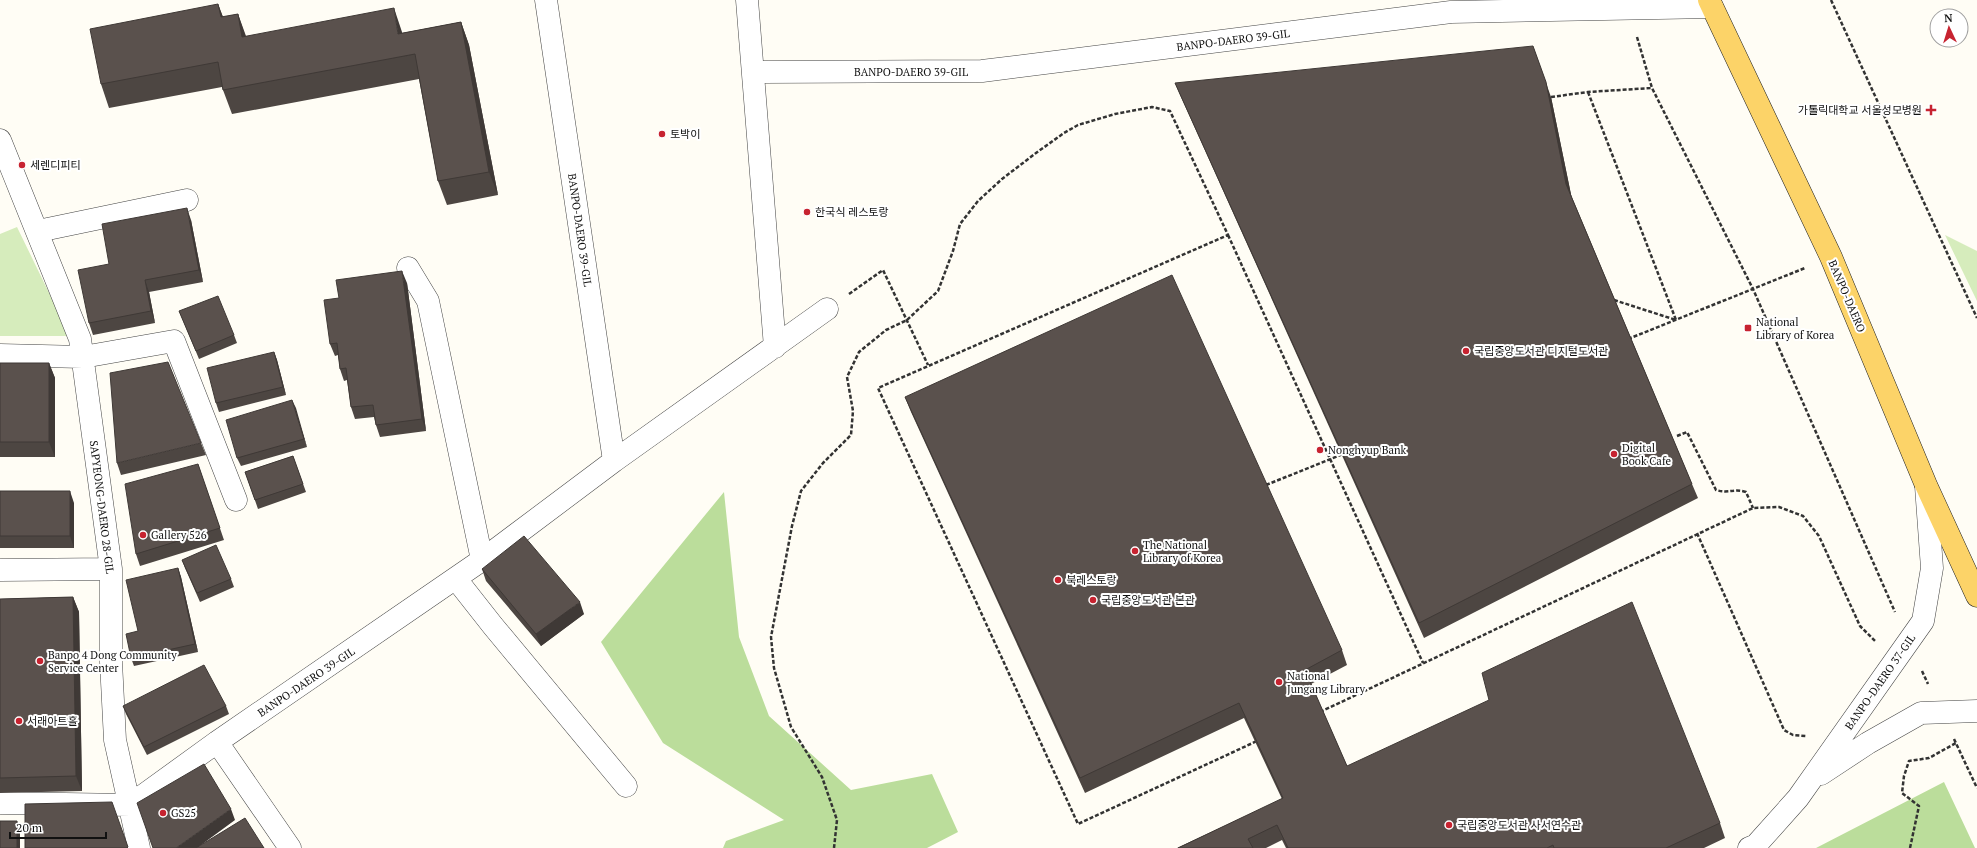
<svg xmlns="http://www.w3.org/2000/svg" width="1977" height="848" font-family="'PT Serif','Noto Sans KR',serif">
	<style>
		.green { fill: #d6ecbc }
		.forest { fill: #bbdd9b }
		.lines { fill: none; stroke-linecap: round; stroke-linejoin: round }
		.minor-casing { stroke: #444; stroke-width: 23 }
		.major-casing { stroke: #222; stroke-width: 23 }
		.path { stroke: #333; stroke-width: 2.5; stroke-dasharray: 4 2; stroke-linecap: butt }
		.minor { stroke: #fff; stroke-width: 22 }
		.major { stroke: #fcd368; stroke-width: 22 }
		.wall { fill: #4d4642 }
		.shaded-wall { fill: #3f3936 }
		.building { fill: #5a514d; stroke: #3f3936 }
		.poi-dot { fill: #c72330; stroke: #fff; stroke-width: 1.5 }
		.labels { text-anchor: middle; dominant-baseline: central; stroke-width: 4; stroke-linejoin: round; paint-order: stroke }
		.street-label { font-size: 11px; fill: #111; stroke: #fff }
		.poi-label { font-size: 11px; fill: #111; stroke: #fff; text-anchor: start }
	</style>
	<rect width="100%" height="100%" fill="#fffdf5"/>
	<path class="green" d="M 17,227 L 70,336 L 0,336 L 0,234 Z
		M 1945,235 L 1977,251 L 1977,301 Z"/>
	<path class="forest" d="M 724,492 L 739,637 L 769,716 L 851,790 L 932,774 L 958,832 L 927,848 L 723,848 L 726,841 L 784,820 L 663,743 L 601,642 Z
		M 1944,782 L 1975,848 L 1816,848 Z"/>
	<g class="lines">
		<defs>
			<path id="minor" d="M 546,0 L 614,461
				M 747,0 L 775,347
				M 753,72 L 982,71 L 1451,12 L 1712,7
				M 0,140 L 80,339 L 111,569 L 111,662 L 115,740 L 139,848
				M 38,231 L 187,200
				M 408,268 L 428,301 L 482,560
				M 0,355 L 83,357 L 174,341 L 236,500
				M 0,570 L 111,569
				M 456,579 L 493,626 L 626,786
				M 217,742 L 290,848
				M 1821,774 L 1868,743 L 1921,713 L 1977,711
				M 0,803 L 130,805
				M 130,805 L 217,742 L 482,560 L 614,461 L 827,309
				M 1749,848 L 1756,845 L 1798,798 L 1923,621 L 1932,568 L 1926,486"/>
			<path id="major" d="M 1709,0 L 1831,257 L 1926,485 L 1977,596"/>
		</defs>
		<use href="#minor" class="minor-casing"/>
		<use href="#major" class="major-casing"/>
		<path class="path" d="M 1831,0 L 1977,318
			M 1637,37 L 1652,88 L 1753,289 L 1895,612
			M 1588,92 L 1676,320
			M 1551,97 L 1588,92 L 1652,88
			M 1228,235 L 1423,663
			M 849,294 L 883,270 L 928,365
			M 1614,300 L 1676,320
			M 1628,339 L 1805,268
			M 1677,436 L 1687,432 L 1716,490 C 1729,494 1733,488 1746,492 L 1753,508
			M 1266,485 L 1343,454
			M 1697,533 L 1784,730 L 1793,735 L 1806,736
			M 1922,671 L 1928,684
			M 1320,712 L 1753,508 L 1779,507 L 1803,516 L 1819,536 L 1860,626 L 1876,642
			M 1954,739 L 1977,788
			M 834,848 L 837,820 L 822,777 L 791,727 L 774,668 L 771,637 L 792,526 L 801,491 L 823,463 L 851,435 L 853,411 L 847,377 L 859,352 L 886,330 L 907,320 L 938,291 L 953,251 L 960,224 L 978,201 L 1002,179 L 1036,153 L 1064,133 L 1078,125 L 1115,114 L 1152,107 L 1170,111 L 1228,235 L 878,388 L 1078,824 L 1257,741
			M 1910,848 L 1919,806 L 1902,793 L 1904,776 L 1909,761 L 1929,758 L 1956,743"/>
		<use href="#minor" class="minor"/>
		<use href="#major" class="major"/>
	</g>
	<path class="wall" d="M 218,4 L 223,17 L 238,14 L 246,36 L 402,33 L 461,22 L 469,45 L 498,195 L 447,205 L 438,181 L 419,79 L 232,114 L 223,90 L 222,87 L 109,108 L 101,84 Z
		M 1175,83 L 1551,97 L 1571,195 L 1692,484 L 1698,498 L 1424,638 L 1181,97 Z
		M 191,220 L 203,282 L 149,292 L 155,323 L 93,335 L 89,323 L 109,264 Z
		M 407,283 L 426,431 L 380,437 L 376,425 L 374,417 L 355,419 L 351,407 L 347,380 L 344,381 L 340,369 L 338,355 L 335,356 L 330,344 L 339,298 Z
		M 179,311 L 234,335 L 237,343 L 199,359 Z
		M 274,352 L 277,360 L 286,395 L 219,412 L 216,403 Z
		M 0,363 L 49,363 L 55,378 L 55,457 L 0,457 Z
		M 905,397 L 1342,650 L 1347,665 L 1311,684 L 1347,766 L 1720,823 L 1725,838 L 1704,848 L 1286,848 L 1282,840 L 1266,848 L 1177,848 L 1282,799 L 1244,718 L 1085,793 L 911,412 Z
		M 292,400 L 307,447 L 241,466 L 237,458 Z
		M 201,443 L 206,455 L 121,475 L 117,463 Z
		M 293,456 L 306,492 L 258,509 L 245,472 Z
		M 198,464 L 224,540 L 140,566 L 136,554 Z
		M 0,491 L 74,503 L 74,548 L 0,548 Z
		M 182,560 L 231,579 L 234,587 L 200,602 L 185,568 Z
		M 178,568 L 181,577 L 198,652 L 134,666 L 131,658 L 138,631 Z
		M 482,569 L 584,614 L 541,646 L 486,581 Z
		M 73,597 L 79,612 L 82,791 L 0,793 L 0,599 Z
		M 123,706 L 226,706 L 229,714 L 147,755 L 126,714 Z"/>
	<path class="shaded-wall" d="M 218,4 L 227,28 L 221,17 Z
		M 394,8 L 402,32 L 407,57 L 398,34 Z
		M 238,14 L 246,38 L 242,37 Z
		M 461,22 L 469,45 L 498,195 L 489,172 Z
		M 1533,46 L 1551,97 L 1572,199 L 1566,184 Z
		M 187,208 L 191,220 L 203,282 L 199,270 Z
		M 402,271 L 407,283 L 426,431 L 422,419 Z
		M 145,280 L 149,292 L 155,323 L 151,311 Z
		M 274,352 L 277,360 L 286,395 L 283,387 Z
		M 49,363 L 55,378 L 55,457 L 49,442 Z
		M 292,400 L 296,408 L 307,447 L 304,439 Z
		M 70,491 L 74,503 L 74,548 L 70,536 Z
		M 178,568 L 181,577 L 198,652 L 195,644 Z
		M 73,597 L 79,612 L 82,791 L 76,776 Z
		M 580,602 L 584,614 L 541,646 L 536,634 Z
		M 231,809 L 235,820 L 197,848 L 176,848 Z
		M 17,821 L 20,830 L 20,848 L 17,848 Z"/>
	<path class="building" d="M 218,4 L 221,17 L 238,14 L 242,37 L 394,8 L 398,34 L 461,22 L 489,172 L 438,181 L 415,54 L 223,90 L 218,62 L 101,84 L 90,29 Z
		M 1533,46 L 1546,82 L 1566,184 L 1692,484 L 1419,623 L 1175,83 Z
		M 187,208 L 199,270 L 145,280 L 151,311 L 89,323 L 78,270 L 109,264 L 102,224 Z
		M 402,271 L 422,419 L 376,425 L 373,405 L 351,407 L 346,368 L 340,369 L 337,343 L 330,344 L 324,300 L 339,298 L 336,280 Z
		M 1172,275 L 1342,650 L 1305,670 L 1347,766 L 1489,700 L 1482,673 L 1632,602 L 1720,823 L 1666,848 L 1554,848 L 1553,845 L 1547,848 L 1288,848 L 1277,825 L 1248,839 L 1253,848 L 1178,848 L 1283,798 L 1239,703 L 1080,778 L 905,397 Z
		M 218,296 L 234,335 L 196,351 L 179,311 Z
		M 274,352 L 283,387 L 216,403 L 207,368 Z
		M 168,362 L 201,443 L 117,463 L 110,373 Z
		M 0,363 L 49,363 L 49,442 L 0,442 Z
		M 292,400 L 304,439 L 237,458 L 226,420 Z
		M 293,456 L 303,484 L 255,500 L 245,472 Z
		M 198,464 L 220,528 L 136,554 L 125,484 Z
		M 0,491 L 70,491 L 70,536 L 0,536 Z
		M 524,536 L 580,602 L 536,634 L 482,569 Z
		M 216,545 L 231,579 L 197,593 L 182,560 Z
		M 178,568 L 195,644 L 131,658 L 126,634 L 138,631 L 126,580 Z
		M 73,597 L 76,776 L 0,778 L 0,599 Z
		M 204,665 L 226,706 L 144,747 L 123,706 Z
		M 204,764 L 231,809 L 176,848 L 153,848 L 137,803 Z
		M 112,802 L 128,847 L 127,848 L 25,848 L 25,804 Z
		M 245,818 L 264,848 L 196,848 Z
		M 0,821 L 17,821 L 17,848 L 0,848 Z"/>
	<g class="poi-dot">
		<path d="M1929 104h4v4h4v4h-4v4h-4v-4h-4v-4h4z"/>
		<circle cx="662" cy="134" r="4"/>
		<circle cx="22" cy="165" r="4"/>
		<circle cx="807" cy="212" r="4"/>
		<rect x="1744" y="324" width="8" height="8" rx="2"/>
		<circle cx="1466" cy="351" r="4"/>
		<circle cx="1320" cy="450" r="4"/>
		<circle cx="1614" cy="454" r="4"/>
		<circle cx="143" cy="535" r="4"/>
		<circle cx="1135" cy="551" r="4"/>
		<circle cx="1058" cy="580" r="4"/>
		<circle cx="1093" cy="600" r="4"/>
		<circle cx="40" cy="661" r="4"/>
		<circle cx="1279" cy="682" r="4"/>
		<circle cx="19" cy="721" r="4"/>
		<circle cx="163" cy="813" r="4"/>
		<circle cx="1449" cy="825" r="4"/>
	</g>
	<g class="labels">
		<g class="street-label">
			<text transform="translate(1233 40) rotate(-7)">BANPO-DAERO 39-GIL</text>
			<text x="911" y="72">BANPO-DAERO 39-GIL</text>
			<text transform="translate(580 230) rotate(82)">BANPO-DAERO 39-GIL</text>
			<text transform="translate(1847 296) rotate(67)">BANPO-DAERO</text>
			<text transform="translate(102 507) rotate(83)">SAPYEONG-DAERO 28-GIL</text>
			<text transform="translate(306 682) rotate(-34)">BANPO-DAERO 39-GIL</text>
			<text transform="translate(1880 682) rotate(-55)">BANPO-DAERO 37-GIL</text>
		</g>
		<g class="poi-label">
			<text x="1922" y="110" text-anchor="end">가톨릭대학교 서울성모병원</text>
			<text x="670" y="134">토박이</text>
			<text x="30" y="165">세렌디피티</text>
			<text x="815" y="212">한국식 레스토랑</text>
			<text x="1756" y="322">National<tspan x="1756" dy="13">Library of Korea</tspan></text>
			<text x="1474" y="351">국립중앙도서관 디지털도서관</text>
			<text x="1622" y="448">Digital<tspan x="1622" dy="13">Book Cafe</tspan></text>
			<text x="1328" y="450">Nonghyup Bank</text>
			<text x="151" y="535">Gallery 526</text>
			<text x="1143" y="545">The National<tspan x="1143" dy="13">Library of Korea</tspan></text>
			<text x="1066" y="580">북레스토랑</text>
			<text x="1101" y="600">국립중앙도서관 본관</text>
			<text x="48" y="655">Banpo 4 Dong Community<tspan x="48" dy="13">Service Center</tspan></text>
			<text x="1287" y="676">National<tspan x="1287" dy="13">Jungang Library</tspan></text>
			<text x="27" y="721">서래아트홀</text>
			<text x="171" y="813">GS25</text>
			<text x="1457" y="825">국립중앙도서관 사서연수관</text>
		</g>
	</g>
	<g transform="translate(1949 28) rotate(356)"><circle r="19" fill="#ffffff" stroke="#a0a0a0"/>
	<path d="M0-3L7 15L0 10L-7 15Z" fill="#c72330"/>
	<text y="-6" font-size="11" font-weight="bold" text-anchor="middle" fill="#111111">N</text>
	</g>
	<path d="M10 832v6h96v-6" fill="none" stroke="#111111" stroke-width="2"/>
	<text x="16" y="832" font-size="12" fill="#111111" stroke="#ffffff" stroke-width="3" paint-order="stroke">20 m</text>
</svg>
